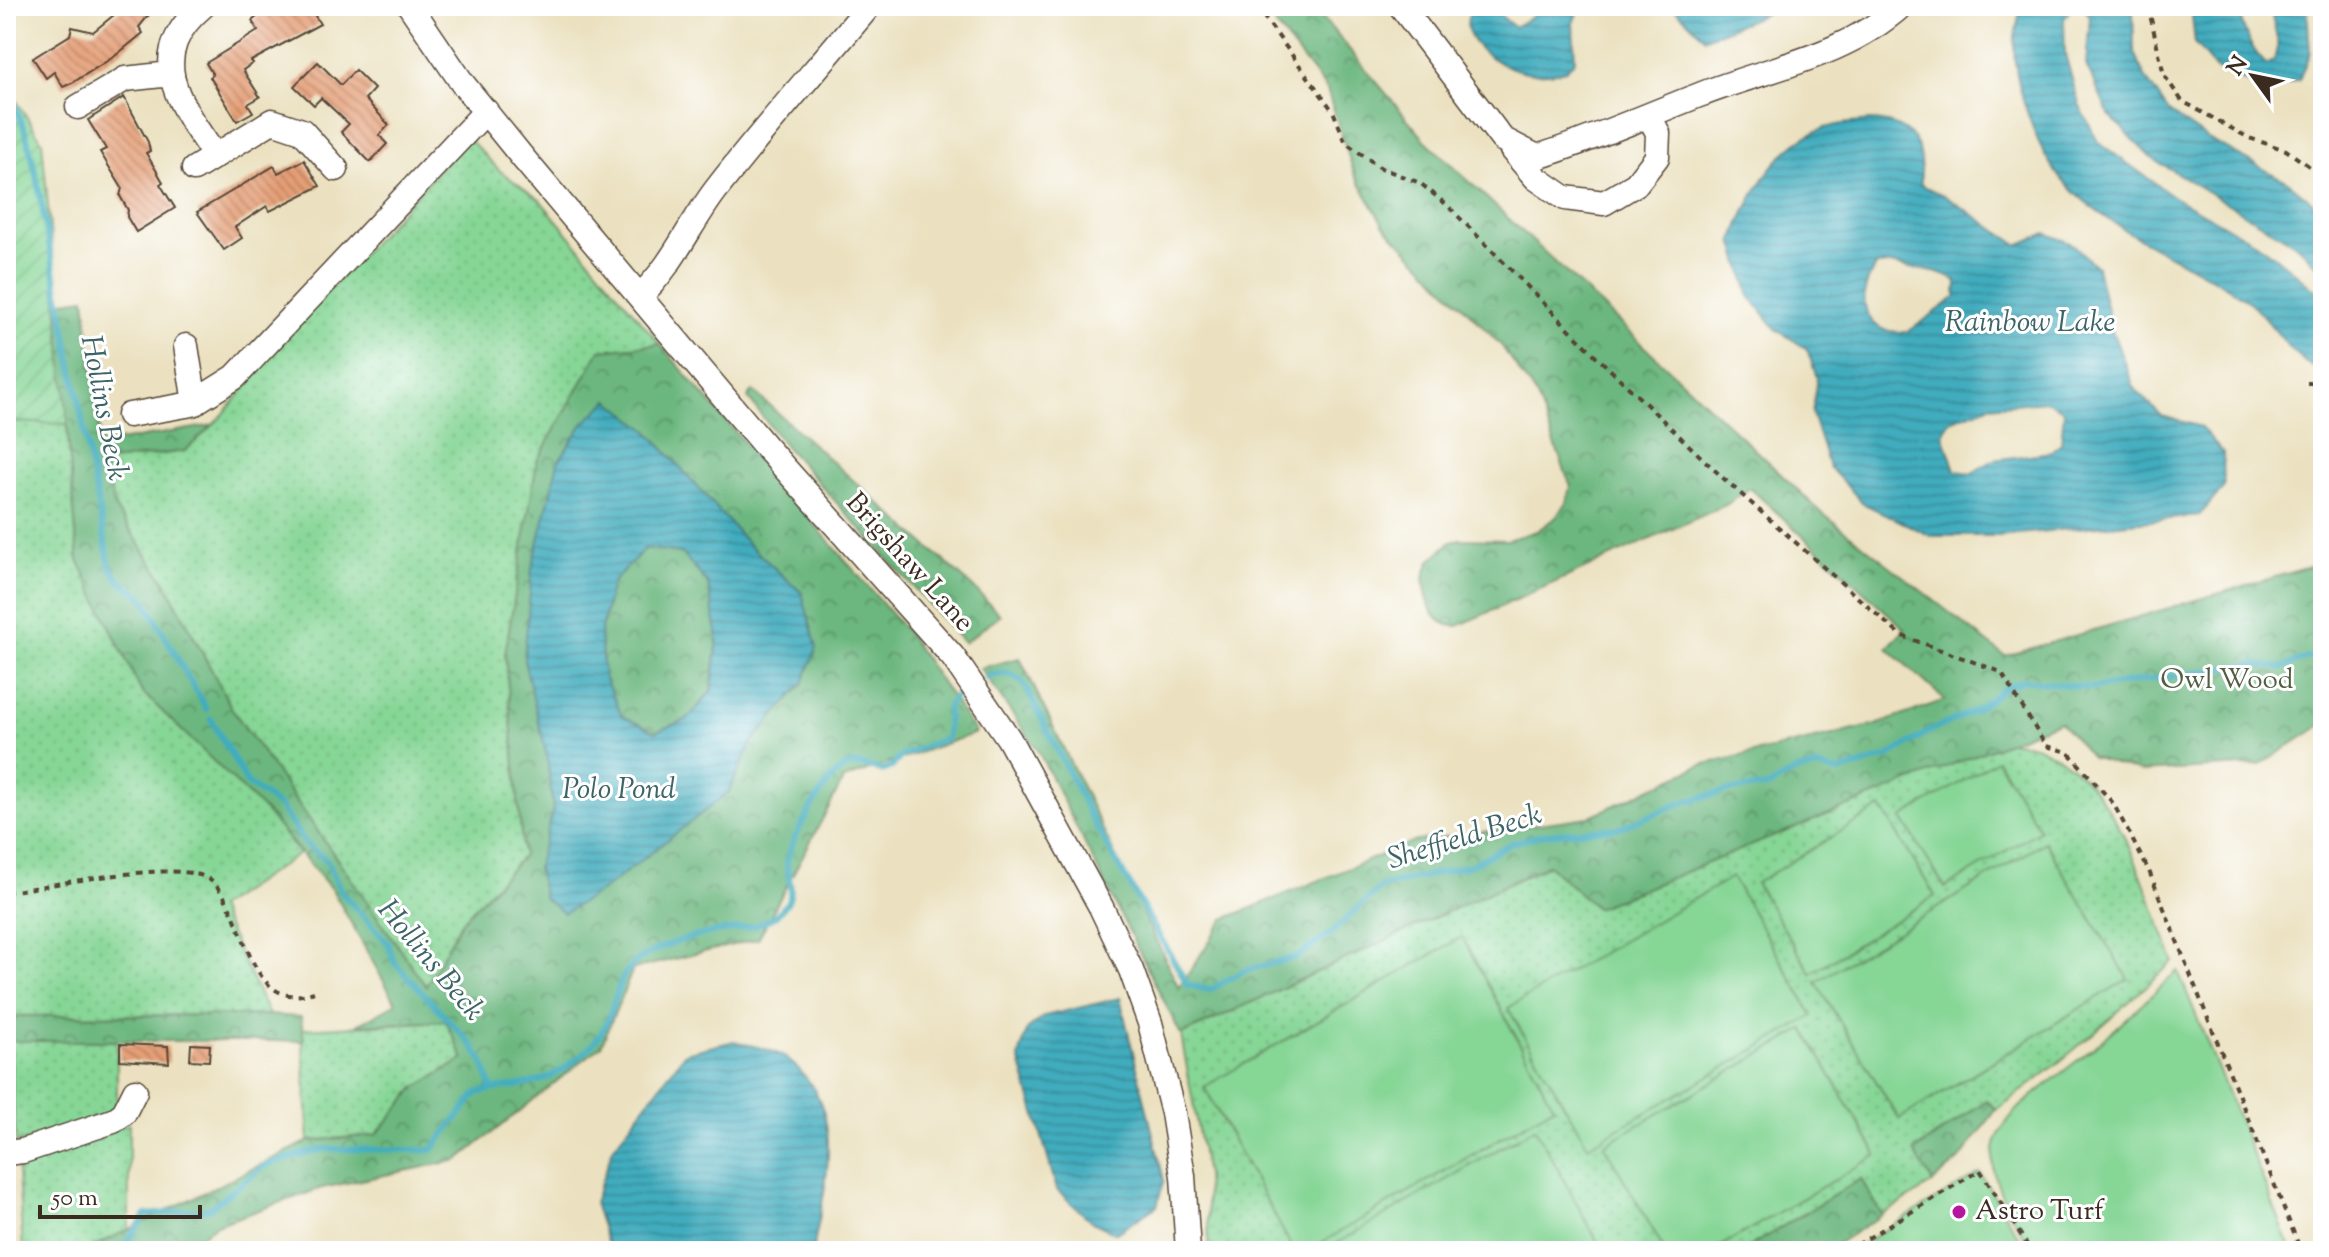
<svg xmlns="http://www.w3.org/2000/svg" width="2329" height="1257" font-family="'Sorts Mill Goudy',serif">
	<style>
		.grass { fill: url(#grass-dots); stroke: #60805a; stroke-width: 2 }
		.forest { fill: url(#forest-crowns); stroke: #54704e; stroke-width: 2; fill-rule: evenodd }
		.garden { fill: url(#garden-furrows); stroke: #60805a; stroke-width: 2 }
		.pitch { fill: #86d696; stroke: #60805a; stroke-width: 2 }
		.water { fill: url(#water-rules); stroke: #3e6b6e; stroke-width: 2; fill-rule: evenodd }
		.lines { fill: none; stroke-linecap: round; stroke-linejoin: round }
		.stream { stroke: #40acbe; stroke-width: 6 }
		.building { fill: url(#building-back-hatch) }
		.minor-casing { stroke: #554536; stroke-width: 27 }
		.path { stroke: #554536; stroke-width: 4; stroke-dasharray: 6 6; stroke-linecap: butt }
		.minor { stroke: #fff; stroke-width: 24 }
		.poi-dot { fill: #b5179e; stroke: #fff; stroke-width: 3 }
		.labels { text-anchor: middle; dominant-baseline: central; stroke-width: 6; stroke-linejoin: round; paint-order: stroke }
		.street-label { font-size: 28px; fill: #3b2a1e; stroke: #fff }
		.park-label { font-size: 28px; fill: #525e42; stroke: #fff }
		.poi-label { font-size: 28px; fill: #3b2a1e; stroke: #fff; text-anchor: start }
		.water-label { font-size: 30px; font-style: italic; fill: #3d6466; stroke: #fff }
	</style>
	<defs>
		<pattern id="grass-dots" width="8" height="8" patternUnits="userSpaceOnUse" patternTransform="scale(2)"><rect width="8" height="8" fill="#86d696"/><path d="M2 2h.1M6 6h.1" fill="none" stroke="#75b881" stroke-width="1.8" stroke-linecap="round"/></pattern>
		<pattern id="forest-crowns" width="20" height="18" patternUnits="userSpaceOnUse" patternTransform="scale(2)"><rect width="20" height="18" fill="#6cb77f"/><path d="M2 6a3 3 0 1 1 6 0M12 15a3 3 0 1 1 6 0" fill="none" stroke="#5a9567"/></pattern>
		<pattern id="garden-furrows" width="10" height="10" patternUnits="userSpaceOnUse" patternTransform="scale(2)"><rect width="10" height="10" fill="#86d696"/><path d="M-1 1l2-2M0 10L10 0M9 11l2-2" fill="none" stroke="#75b881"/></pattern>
		<pattern id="water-rules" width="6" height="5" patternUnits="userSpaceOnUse" patternTransform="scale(2)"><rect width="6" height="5" fill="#40acbe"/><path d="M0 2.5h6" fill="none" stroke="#378c9a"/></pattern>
		<pattern id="building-back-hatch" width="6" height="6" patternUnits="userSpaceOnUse" patternTransform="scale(2)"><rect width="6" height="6" fill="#e59e76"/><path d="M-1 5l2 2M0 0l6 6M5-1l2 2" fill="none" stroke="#bb8160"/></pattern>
	</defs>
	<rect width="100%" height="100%" fill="#fff"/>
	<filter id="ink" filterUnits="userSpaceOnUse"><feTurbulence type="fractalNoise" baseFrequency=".0125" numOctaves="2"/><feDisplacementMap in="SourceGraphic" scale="16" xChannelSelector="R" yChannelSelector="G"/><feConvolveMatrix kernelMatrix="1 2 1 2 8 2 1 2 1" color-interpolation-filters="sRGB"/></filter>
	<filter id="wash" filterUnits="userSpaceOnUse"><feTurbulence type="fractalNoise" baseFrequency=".006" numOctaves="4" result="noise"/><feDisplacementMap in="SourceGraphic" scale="32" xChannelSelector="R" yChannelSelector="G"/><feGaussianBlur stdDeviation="1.8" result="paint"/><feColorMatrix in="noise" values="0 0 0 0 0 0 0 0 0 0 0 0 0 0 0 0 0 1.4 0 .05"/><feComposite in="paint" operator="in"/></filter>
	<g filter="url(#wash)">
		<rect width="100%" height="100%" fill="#ebe1c0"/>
		<path class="grass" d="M 468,138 L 500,171 L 540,200 L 660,344 L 600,351 L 523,856 L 461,922 L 426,987 L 232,709 L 165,582 L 115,508 L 103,462 L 185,451 L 221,417 L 300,322 Z
			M 6,421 L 68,424 L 78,560 L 299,854 L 218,908 L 269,1015 L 8,1016 Z
			M 2009,741 C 2112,751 2141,881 2174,961 C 2117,1013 2059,1066 1996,1110 L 1987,1100 L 1914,1151 L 1933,1183 L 1882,1215 L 1861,1180 L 1742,1251 L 1209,1251 L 1206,1175 L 1181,1035 L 1549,865 L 1596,908 Z
			M 447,1021 L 464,1059 L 415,1088 L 376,1135 L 309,1141 L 302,1029 Z
			M 9,1041 L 117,1041 L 117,1111 L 16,1144 Z
			M 129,1124 L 129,1230 L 85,1251 L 23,1251 L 17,1159 Z"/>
		<path class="forest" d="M 1260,6 L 1313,6 L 1425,140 L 1822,513 L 2005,656 L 2323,563 L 2323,724 L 2260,765 L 2141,772 L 2091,757 L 2060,721 L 1596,908 L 1548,865 L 1181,1035 L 1037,749 L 980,668 L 1020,658 L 1179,988 L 1224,919 L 1416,841 L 1589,817 L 1701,765 L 1876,725 L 1945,700 L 1887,648 L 1905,629 L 1750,488 L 1726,505 L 1458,626 C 1431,627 1426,600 1424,577 L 1430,561 L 1449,543 L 1459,539 L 1507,540 L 1537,531 L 1556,517 L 1566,504 L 1571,487 L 1537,397 L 1501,345 L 1384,226 L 1354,173 L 1327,90 Z
			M 85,298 L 101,444 L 213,425 L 185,451 L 103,462 L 115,508 L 165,582 L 232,709 L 426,986 L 461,922 L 523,856 L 505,654 L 537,461 L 600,350 L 660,344 L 906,631 L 976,733 L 844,779 L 758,939 L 633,969 L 601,1046 L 458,1160 L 322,1188 L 216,1225 L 180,1251 L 85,1251 L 309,1141 L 376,1135 L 415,1088 L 464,1059 L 446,1021 L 357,1025 L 396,1003 L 333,891 L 264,810 L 141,691 L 78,560 L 57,302 ZM 648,431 L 749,545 L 802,593 L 803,683 L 752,742 L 728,793 L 678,828 L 537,869 L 553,809 L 547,757 Z
			M 753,391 L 973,587 L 1000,615 L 964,643 L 786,447 L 748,398 Z
			M 645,548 L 682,553 L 708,583 L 718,638 L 711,691 L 688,719 L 655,732 L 622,716 L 604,678 L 600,634 L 612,583 Z
			M 269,1015 L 301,1017 L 304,1041 L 9,1041 L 8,1016 Z
			M 1987,1100 L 1996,1110 L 1960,1159 L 1933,1182 L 1914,1152 Z
			M 1861,1179 L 1882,1215 L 1826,1251 L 1742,1251 Z"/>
		<path class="garden" d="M 6,84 L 42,141 L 68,424 L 6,422 Z"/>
		<path class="pitch" d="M 1997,760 L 2040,830 L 1945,888 L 1902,818 Z
			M 1881,807 L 1935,896 L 1811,973 L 1756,883 Z
			M 2045,842 L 2128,979 L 1899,1119 L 1816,982 Z
			M 1732,877 L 1813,1016 L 1588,1146 L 1508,1008 Z
			M 1462,937 L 1554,1107 L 1307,1251 L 1294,1251 L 1204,1087 Z
			M 2178,971 L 2292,1251 L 2034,1251 C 1957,1139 1997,1124 2087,1053 C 2119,1028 2148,998 2178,971 Z
			M 1804,1029 L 1877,1155 L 1712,1251 L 1665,1251 L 1604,1145 Z
			M 1535,1128 L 1603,1251 L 1324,1251 Z
			M 1980,1173 L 2027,1251 L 1850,1251 Z"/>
		<path class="water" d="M 1531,6 L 1580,6 L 1573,23 L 1575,60 L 1566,70 C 1553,73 1540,75 1527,72 C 1501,68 1452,40 1472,9 L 1491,7 L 1514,27 L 1533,16 Z
			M 1672,6 L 1784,6 L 1705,38 Z
			M 2021,6 L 2133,6 L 2134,50 L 2145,77 L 2169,112 L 2206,138 L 2288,182 L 2323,210 L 2323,272 L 2298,246 L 2150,157 L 2109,115 L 2086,65 L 2090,16 L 2083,7 L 2071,8 L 2064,19 L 2065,54 L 2079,104 L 2098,142 L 2174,197 L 2263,247 L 2323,296 L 2323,370 C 2298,369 2270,318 2249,302 C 2217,278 2183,263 2149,244 C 2119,228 2089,207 2065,183 C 2038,156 2015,86 2014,48 C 2014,35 2019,19 2021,6 Z
			M 2191,6 L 2238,6 C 2243,30 2249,48 2267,65 L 2274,60 L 2278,44 L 2270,6 L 2307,6 L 2310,52 L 2299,80 L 2267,91 L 2216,69 L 2195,44 Z
			M 1869,121 C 1894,121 1918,131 1921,159 C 1922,168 1920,176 1921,185 L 1945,196 L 2018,245 L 2046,233 L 2073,244 L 2097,267 L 2111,328 L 2135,390 L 2162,416 L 2201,427 L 2223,453 L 2224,487 L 2199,516 L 1998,536 L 1931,536 L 1864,504 L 1829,467 L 1812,414 L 1817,378 L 1807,349 L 1776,329 L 1750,296 L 1733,241 C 1749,197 1777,144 1825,128 C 1839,123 1855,123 1869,121 ZM 1891,264 C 1915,271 1937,268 1957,282 L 1956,297 L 1908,332 C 1900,332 1888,332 1882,329 C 1857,315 1862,283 1877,265 ZM 2047,401 L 2064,411 L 2061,443 L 2050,452 L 1994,460 L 1970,474 L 1955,470 L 1943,434 L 1950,421 L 1989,406 Z
			M 609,400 L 648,431 L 749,545 L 802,593 L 817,648 L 803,683 L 752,742 L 728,793 L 603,890 L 564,913 L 544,898 L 537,868 L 553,809 L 547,757 L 524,660 L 532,569 L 558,462 L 583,424 ZM 645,548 L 682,553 L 708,584 L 718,638 L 712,690 L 688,719 L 655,732 L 622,716 L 604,677 L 600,634 L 612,583 Z
			M 1120,998 L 1164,1180 L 1157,1206 L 1116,1233 L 1092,1222 L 1057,1190 L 1019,1057 L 1027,1030 L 1045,1016 Z
			M 734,1041 C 749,1046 774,1049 787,1059 C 850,1107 825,1184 813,1251 L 610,1251 L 594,1203 L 613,1148 L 685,1053 Z"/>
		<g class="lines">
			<path class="stream" d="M 6,92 C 25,118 30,149 37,180 L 110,567 L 120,581 L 143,597 L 206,709
				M 987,678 C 1003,671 1015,672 1025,686 L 1093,821 L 1178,968 L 1188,985 L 1210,990 L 1243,971 L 1297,957 L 1331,933 L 1381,887 L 1471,865 L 1512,843 L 1545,834 L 1619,828 L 1681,803 L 1731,790 L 1768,787 L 1796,771 L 1817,767 L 1839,772 L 1887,757 L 1930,731 L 1978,709 L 2005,687 L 2024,680 L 2091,688 L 2254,664 L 2280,668 L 2323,652
				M 211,719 L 247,783 L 280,807 L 306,844 L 327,861 L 341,892 L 388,943 L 394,962 L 472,1045 L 482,1060 L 492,1089
				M 121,1251 L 146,1215 L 209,1209 L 265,1165 L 322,1149 L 432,1150 L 477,1093 C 495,1088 513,1087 531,1083 C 560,1077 597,1048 608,1019 C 616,999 618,975 637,961 C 654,948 684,939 705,934 C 734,927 767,932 787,903 C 796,888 786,877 787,862 C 789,841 827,774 847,766 C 858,762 872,768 882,771 L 892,767 L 902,755 L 947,738 L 948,705 L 961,691"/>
		</g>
		<g id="blocks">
			<path class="building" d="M 125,6 L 156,6 L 139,27 L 143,33 L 115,56 L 72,83 L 63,87 L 54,72 L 46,78 L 33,58 L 70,35 L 72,27 L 93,32 Z
				M 270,6 L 309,6 L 320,24 L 251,61 L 253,63 L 243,70 L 260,97 L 248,104 L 253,112 L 237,121 L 210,77 L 213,75 L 206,63 L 258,31 L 252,21 Z
				M 318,62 L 341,85 L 355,70 L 374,89 L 365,99 L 389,125 L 379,135 L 387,144 L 370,162 L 341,132 L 349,124 L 321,98 L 314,105 L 294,86 Z
				M 124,97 L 148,142 L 150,151 L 146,153 L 163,182 L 160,184 L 175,208 L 136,232 L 127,217 L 128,210 L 120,196 L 122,188 L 100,152 L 106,149 L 88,120 Z
				M 304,160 L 320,186 L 270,211 L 267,206 L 235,227 L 242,238 L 224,250 L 197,212 L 274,166 L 278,173 Z
				M 120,1044 L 168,1046 L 169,1063 L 120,1060 Z
				M 191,1044 L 210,1045 L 209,1061 L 190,1060 Z"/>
		</g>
	</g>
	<g filter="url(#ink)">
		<use href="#blocks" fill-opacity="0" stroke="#554536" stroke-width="2"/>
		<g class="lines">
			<defs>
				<path id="minor" d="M 203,6 C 142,57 181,106 215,156
					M 410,6 L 463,84 L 523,158 L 765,446 L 953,657 L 1009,739 L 1101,907 L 1131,970 L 1150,1023 L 1173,1113 L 1183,1176 L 1188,1251
					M 1401,6 L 1502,139 L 1537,157 C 1594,139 1647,115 1702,94 C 1771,67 1844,57 1901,6
					M 78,107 L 125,79 L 171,74
					M 1512,150 L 1536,178 L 1565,198 L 1604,203 L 1636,184 L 1657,157 L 1658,133 L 1649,116
					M 194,169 L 272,121 L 302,131 L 336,169
					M 640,296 C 673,265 688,227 715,191 C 764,127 818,68 869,6
					M 186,346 L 195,403
					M 129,415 L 192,404 L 235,377 L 486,111
					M 6,1153 L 23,1151 L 113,1121 L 124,1113 L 135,1091"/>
			</defs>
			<use href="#minor" class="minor-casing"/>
			<path class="path" d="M 1256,6 L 1333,111 L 1346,143 L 1381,168 L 1420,183 L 1447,205 L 1598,358 L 1723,478 L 1900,635 L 2001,672 L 2046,746 L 2068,752 L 2113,803 L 2149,871 L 2301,1251
				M 2148,6 L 2164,75 L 2182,101 L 2249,138 L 2286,150 L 2323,176
				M 2307,383 L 2323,383
				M 6,892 C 48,887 180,857 210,880 C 248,909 244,1016 314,992
				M 1847,1251 L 1980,1170 L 2031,1251"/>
			<use href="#minor" class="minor"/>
		</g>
	</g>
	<circle class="poi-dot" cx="1959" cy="1212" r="8"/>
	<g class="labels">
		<g class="street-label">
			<text transform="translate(909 563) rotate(48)">Brigshaw Lane</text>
		</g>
		<g class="park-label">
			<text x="2227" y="681">Owl Wood</text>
		</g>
		<g class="poi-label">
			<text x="1975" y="1212">Astro Turf</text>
		</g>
		<g class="water-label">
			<text x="2030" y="323">Rainbow Lake</text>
			<text transform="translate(103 408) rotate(79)">Hollins Beck</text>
			<text x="619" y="790">Polo Pond</text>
			<text transform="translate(1465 838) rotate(-17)">Sheffield Beck</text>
			<text transform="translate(430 961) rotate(50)">Hollins Beck</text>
		</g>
	</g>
	<rect width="2329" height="1257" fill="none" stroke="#fff" stroke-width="32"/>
	<g transform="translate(2253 76) rotate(303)" stroke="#ffffff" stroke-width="6" paint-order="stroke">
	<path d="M0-6L14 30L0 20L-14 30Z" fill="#3b2a1e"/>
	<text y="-12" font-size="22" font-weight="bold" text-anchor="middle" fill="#3b2a1e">N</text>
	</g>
	<path d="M40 1205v12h160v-12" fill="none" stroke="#3b2a1e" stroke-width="4"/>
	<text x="52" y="1205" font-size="24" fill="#3b2a1e" stroke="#ffffff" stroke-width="6" paint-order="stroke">50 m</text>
</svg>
